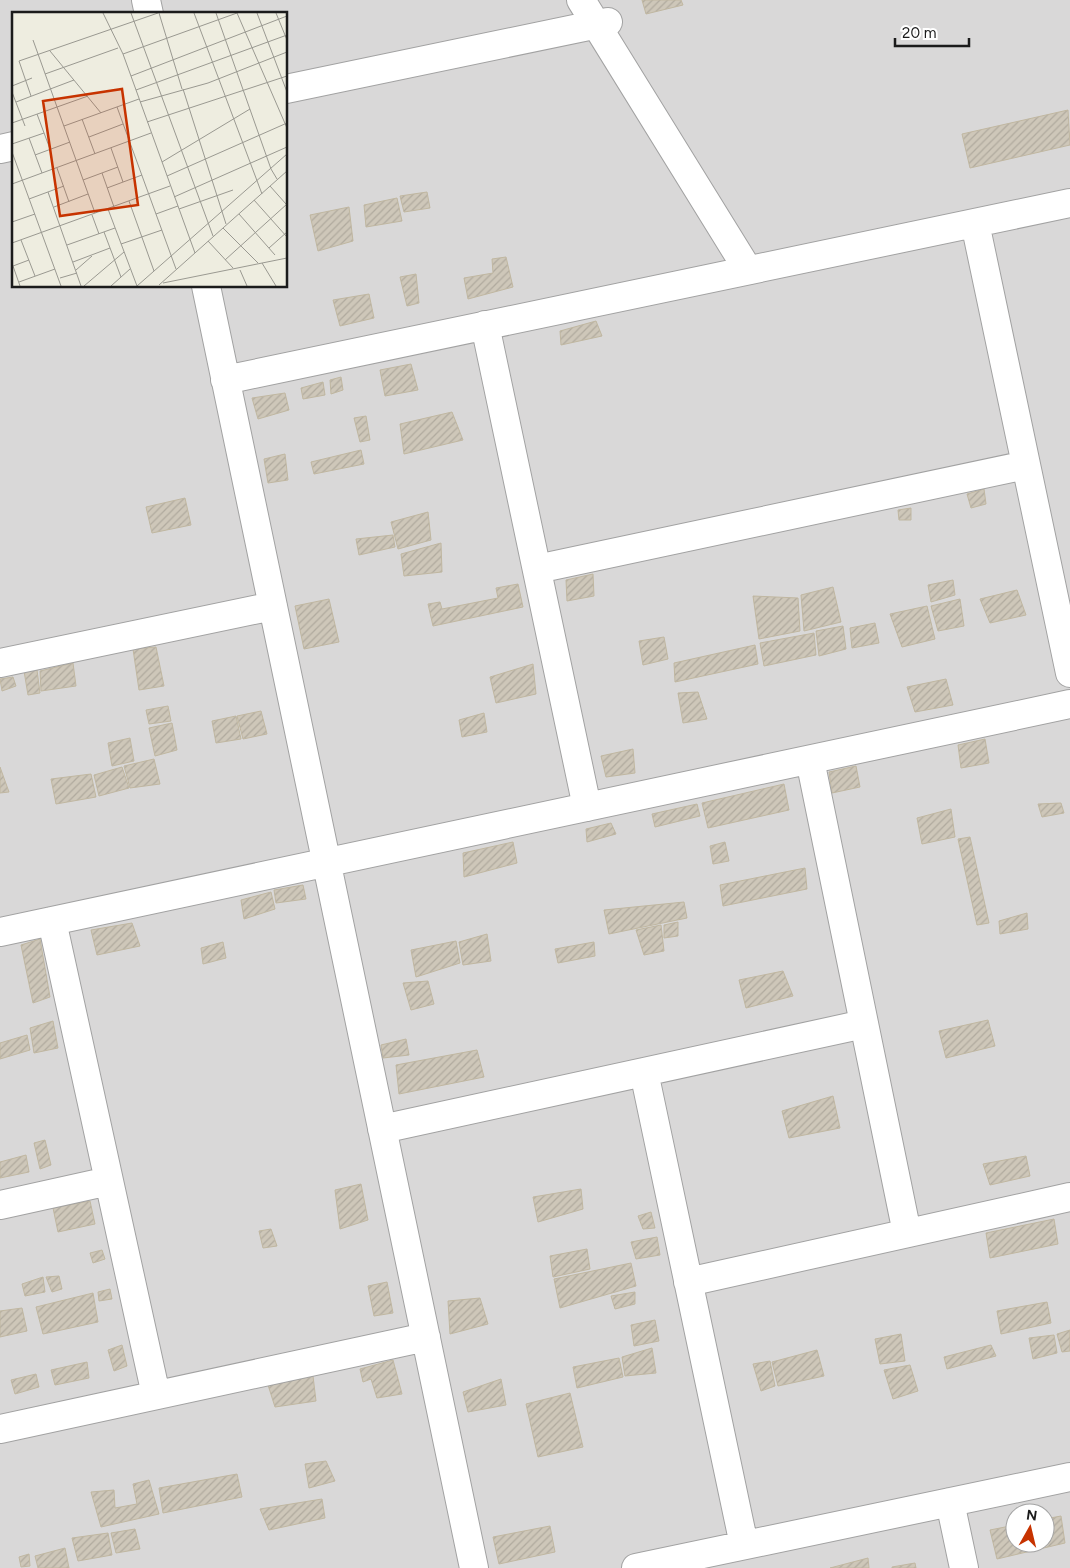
<svg xmlns="http://www.w3.org/2000/svg" width="1070" height="1568" font-family="Figtree,sans-serif">
	<style>
		.residential { fill: #d9d8d8; fill-rule: evenodd }
		.building { fill: url(#building-hatch); stroke: #c0b7a1 }
		.lines { fill: none; stroke-linecap: round; stroke-linejoin: round }
		.minor-casing { stroke: #a2a2a2; stroke-width: 30 }
		.minor { stroke: #fff; stroke-width: 28 }
		.inset-road { fill: none; stroke: #9a9991; stroke-width: 1 }
		.view { fill: #c73300; fill-opacity: 0.15; stroke: #c73300; stroke-width: 2.5 }
		.inset-edge { fill: none; stroke: #1b1b1b; stroke-width: 2.5 }
	</style>
	<defs>
		<pattern id="building-hatch" width="6" height="6" patternUnits="userSpaceOnUse" patternTransform="scale(1.25)"><rect width="6" height="6" fill="#cec7b9"/><path d="M-1 1l2-2M0 6l6-6M5 7l2-2" fill="none" stroke="#b0aa9e"/></pattern>
	</defs>
	<rect width="100%" height="100%" fill="#eeede0"/>
	<path class="residential" d="M 0,0 L 1070,0 L 1070,1568 L 0,1568 ZM 14,14 L 286,14 L 286,286 L 14,286 ZM 1015,1513 L 1045,1513 L 1045,1543 L 1015,1543 Z"/>
	<path class="building" d="M 642,0 L 681,0 L 683,5 L 646,14 Z
		M 1068,110 L 1070,145 L 970,168 L 962,134 Z
		M 427,192 L 430,208 L 404,212 L 400,196 Z
		M 397,198 L 402,221 L 366,227 L 364,205 Z
		M 349,207 L 353,241 L 318,251 L 310,215 Z
		M 506,257 L 513,287 L 468,299 L 464,278 L 493,273 L 492,259 Z
		M 416,274 L 419,303 L 407,306 L 400,277 Z
		M 369,294 L 374,318 L 340,326 L 333,300 Z
		M 596,321 L 602,336 L 561,345 L 560,331 Z
		M 411,364 L 418,390 L 385,396 L 380,370 Z
		M 341,377 L 343,390 L 331,394 L 330,380 Z
		M 323,382 L 325,395 L 303,399 L 301,388 Z
		M 285,393 L 289,410 L 258,419 L 252,398 Z
		M 452,412 L 463,440 L 404,454 L 400,424 Z
		M 366,416 L 370,440 L 360,442 L 354,418 Z
		M 361,450 L 364,464 L 314,474 L 311,462 Z
		M 285,454 L 288,480 L 268,483 L 264,459 Z
		M 984,489 L 986,504 L 971,508 L 967,494 Z
		M 185,498 L 191,525 L 152,533 L 146,507 Z
		M 911,508 L 911,520 L 899,520 L 898,510 Z
		M 428,512 L 431,540 L 398,549 L 391,522 Z
		M 393,535 L 395,547 L 359,555 L 356,539 Z
		M 441,543 L 442,572 L 404,576 L 401,554 Z
		M 593,574 L 594,596 L 567,601 L 566,580 Z
		M 953,580 L 955,595 L 931,602 L 928,585 Z
		M 518,584 L 523,607 L 433,626 L 428,604 L 440,602 L 442,609 L 498,598 L 496,588 Z
		M 833,587 L 841,622 L 804,631 L 801,595 Z
		M 1017,590 L 1026,615 L 990,623 L 980,599 Z
		M 753,596 L 798,598 L 800,631 L 759,639 Z
		M 329,599 L 339,642 L 304,649 L 295,606 Z
		M 960,599 L 964,626 L 938,631 L 931,606 Z
		M 927,606 L 935,639 L 902,647 L 890,614 Z
		M 875,623 L 879,643 L 852,648 L 850,628 Z
		M 843,626 L 846,649 L 819,656 L 816,631 Z
		M 814,633 L 816,655 L 764,666 L 760,643 Z
		M 664,637 L 668,659 L 643,665 L 639,641 Z
		M 755,645 L 758,664 L 675,682 L 674,663 Z
		M 156,647 L 164,686 L 139,690 L 133,649 Z
		M 73,663 L 76,686 L 41,691 L 40,671 Z
		M 533,664 L 536,694 L 496,703 L 490,677 Z
		M 37,670 L 40,693 L 28,695 L 24,671 Z
		M 13,677 L 16,686 L 2,691 L 0,679 Z
		M 946,679 L 953,705 L 915,712 L 907,687 Z
		M 698,692 L 707,719 L 683,723 L 678,693 Z
		M 168,706 L 171,721 L 149,724 L 146,710 Z
		M 261,711 L 267,734 L 243,739 L 237,716 Z
		M 484,713 L 487,732 L 462,737 L 459,720 Z
		M 236,716 L 241,739 L 216,743 L 212,721 Z
		M 172,723 L 177,750 L 155,756 L 149,728 Z
		M 130,738 L 134,761 L 112,766 L 108,743 Z
		M 985,739 L 989,763 L 961,768 L 958,745 Z
		M 633,749 L 635,773 L 606,777 L 601,756 Z
		M 154,759 L 160,784 L 130,788 L 124,766 Z
		M 856,766 L 860,787 L 832,793 L 829,772 Z
		M 0,767 L 9,792 L 0,793 Z
		M 122,767 L 129,788 L 99,796 L 94,775 Z
		M 91,774 L 96,797 L 56,804 L 51,779 Z
		M 784,784 L 789,810 L 708,828 L 702,803 Z
		M 1061,803 L 1064,813 L 1042,817 L 1038,804 Z
		M 697,804 L 700,816 L 655,827 L 652,814 Z
		M 951,809 L 955,837 L 922,844 L 917,818 Z
		M 611,823 L 616,834 L 587,842 L 586,829 Z
		M 970,837 L 989,923 L 977,925 L 958,839 Z
		M 513,842 L 517,863 L 464,877 L 463,853 Z
		M 725,842 L 729,861 L 713,864 L 710,846 Z
		M 805,868 L 807,889 L 723,906 L 720,885 Z
		M 303,885 L 306,899 L 276,903 L 274,890 Z
		M 271,892 L 275,909 L 244,919 L 241,900 Z
		M 684,902 L 687,918 L 609,934 L 604,910 Z
		M 1027,913 L 1028,929 L 1000,934 L 999,921 Z
		M 678,922 L 678,936 L 664,938 L 664,925 Z
		M 132,923 L 140,946 L 97,955 L 91,930 Z
		M 661,925 L 664,951 L 644,955 L 636,930 Z
		M 487,934 L 491,961 L 463,965 L 459,942 Z
		M 40,939 L 50,997 L 33,1003 L 21,945 Z
		M 456,941 L 460,963 L 416,977 L 411,950 Z
		M 223,942 L 226,958 L 203,964 L 201,948 Z
		M 594,942 L 595,956 L 558,963 L 555,949 Z
		M 783,971 L 793,996 L 746,1008 L 739,980 Z
		M 428,981 L 434,1004 L 411,1010 L 403,983 Z
		M 988,1020 L 995,1046 L 946,1058 L 939,1031 Z
		M 53,1021 L 58,1048 L 34,1053 L 30,1028 Z
		M 27,1035 L 30,1050 L 0,1059 L 0,1043 Z
		M 406,1039 L 409,1055 L 383,1058 L 381,1045 Z
		M 477,1050 L 484,1077 L 399,1094 L 396,1065 Z
		M 833,1096 L 840,1128 L 789,1138 L 782,1111 Z
		M 45,1140 L 51,1165 L 40,1169 L 34,1143 Z
		M 26,1155 L 29,1172 L 0,1178 L 0,1162 Z
		M 1026,1156 L 1030,1176 L 990,1185 L 983,1164 Z
		M 361,1184 L 368,1220 L 340,1229 L 335,1190 Z
		M 581,1189 L 583,1209 L 538,1222 L 533,1197 Z
		M 90,1201 L 95,1224 L 58,1232 L 53,1208 Z
		M 651,1212 L 655,1228 L 643,1229 L 638,1216 Z
		M 1054,1219 L 1058,1244 L 990,1258 L 986,1233 Z
		M 271,1229 L 277,1246 L 263,1248 L 259,1231 Z
		M 657,1237 L 660,1255 L 636,1259 L 631,1242 Z
		M 587,1249 L 590,1269 L 553,1277 L 550,1256 Z
		M 102,1250 L 105,1259 L 93,1263 L 90,1253 Z
		M 631,1263 L 636,1286 L 560,1308 L 554,1279 Z
		M 59,1276 L 62,1289 L 52,1292 L 46,1277 Z
		M 43,1277 L 45,1292 L 25,1296 L 22,1284 Z
		M 387,1282 L 393,1313 L 374,1316 L 368,1286 Z
		M 110,1289 L 112,1299 L 99,1301 L 98,1292 Z
		M 635,1292 L 635,1304 L 615,1309 L 611,1296 Z
		M 93,1293 L 98,1322 L 43,1334 L 36,1307 Z
		M 480,1298 L 488,1324 L 450,1334 L 448,1301 Z
		M 1047,1302 L 1051,1323 L 1001,1334 L 997,1311 Z
		M 22,1308 L 27,1331 L 0,1337 L 0,1311 Z
		M 655,1320 L 659,1341 L 634,1346 L 631,1325 Z
		M 1070,1330 L 1070,1351 L 1062,1352 L 1057,1334 Z
		M 901,1334 L 905,1361 L 880,1364 L 875,1339 Z
		M 1054,1335 L 1057,1353 L 1033,1359 L 1029,1338 Z
		M 122,1345 L 127,1366 L 114,1371 L 108,1350 Z
		M 991,1345 L 996,1356 L 947,1369 L 944,1357 Z
		M 652,1348 L 656,1373 L 625,1376 L 622,1357 Z
		M 817,1350 L 824,1376 L 778,1386 L 772,1362 Z
		M 619,1358 L 623,1377 L 577,1388 L 573,1367 Z
		M 393,1360 L 402,1394 L 377,1398 L 371,1379 L 363,1382 L 360,1369 Z
		M 770,1361 L 775,1386 L 761,1391 L 753,1364 Z
		M 87,1362 L 89,1378 L 55,1385 L 51,1370 Z
		M 910,1365 L 918,1391 L 893,1399 L 884,1370 Z
		M 36,1374 L 39,1387 L 15,1394 L 11,1380 Z
		M 313,1376 L 316,1401 L 275,1407 L 268,1385 Z
		M 501,1379 L 506,1405 L 468,1412 L 463,1392 Z
		M 570,1393 L 583,1447 L 538,1457 L 526,1404 Z
		M 326,1461 L 335,1481 L 309,1488 L 305,1464 Z
		M 237,1474 L 242,1497 L 163,1513 L 159,1488 Z
		M 149,1480 L 159,1514 L 101,1527 L 91,1492 L 114,1490 L 115,1508 L 137,1504 L 133,1484 Z
		M 322,1499 L 325,1518 L 269,1530 L 260,1509 Z
		M 1061,1516 L 1065,1543 L 997,1559 L 990,1530 L 1015,1525 L 1015,1543 L 1045,1543 L 1045,1519 Z
		M 550,1526 L 555,1552 L 499,1564 L 493,1537 Z
		M 135,1529 L 140,1549 L 116,1553 L 111,1533 Z
		M 108,1533 L 112,1555 L 78,1561 L 72,1538 Z
		M 65,1548 L 69,1568 L 38,1568 L 35,1556 Z
		M 29,1554 L 30,1566 L 21,1567 L 19,1557 Z
		M 868,1558 L 869,1568 L 830,1568 Z
		M 915,1563 L 916,1568 L 892,1568 L 892,1567 Z"/>
	<g class="lines">
		<defs>
			<path id="minor" d="M 146,0 L 149,14
				M 581,0 L 748,270
				M 286,89 L 608,22
				M 0,149 L 14,146
				M 975,223 L 1070,673
				M 206,286 L 474,1568
				M 485,325 L 587,807
				M 225,380 L 1070,203
				M 537,569 L 1026,465
				M 0,663 L 273,606
				M 810,760 L 907,1233
				M 52,921 L 156,1395
				M 0,932 L 1070,704
				M 644,1072 L 744,1545
				M 382,1129 L 864,1024
				M 0,1205 L 109,1181
				M 688,1282 L 1070,1197
				M 0,1429 L 426,1337
				M 950,1502 L 964,1568
				M 636,1568 L 1070,1477"/>
		</defs>
		<use href="#minor" class="minor-casing"/>
		<use href="#minor" class="minor"/>
	</g>
	<g transform="translate(12 12)">
		<rect width="275" height="275" fill="#eeede0"/>
		<path class="inset-road" d="M 91,1 L 111,42 L 183,241M 119,1 L 201,224M 147,1 L 170,77M 182,1 L 250,182M 204,1 L 259,157 L 265,167M 225,1 L 275,116M 245,1 L 275,80M 264,1 L 275,28M 21,28 L 83,201M 38,39 L 89,101M 111,42 L 225,1M 33,62 L 106,36M 119,64 L 275,4M 0,74 L 20,66M 171,77 L 214,212M 124,78 L 275,23M 0,80 L 13,114M 19,84 L 7,49 L 146,1M 4,90 L 62,68M 128,90 L 196,71 L 275,40M 105,95 L 164,257M 25,102 L 38,137M 70,107 L 83,142M 135,110 L 275,64M 0,111 L 76,84M 52,114 L 127,87M 77,125 L 111,112M 17,126 L 30,161M 0,132 L 32,121M 99,136 L 111,170M 0,140 L 49,274M 23,143 L 58,130M 150,150 L 238,97M 45,156 L 57,190M 90,161 L 102,195M 155,164 L 275,111M 71,168 L 106,155M 0,172 L 139,121M 258,174 L 274,192M 95,176 L 130,163M 36,180 L 69,274M 162,185 L 275,135M 17,187 L 52,174M 242,188 L 275,225M 117,189 L 142,259M 42,195 L 76,182M 96,197 L 125,274M 167,197 L 221,178M 144,202 L 166,194M 227,202 L 263,243M 80,203 L 87,222M 0,210 L 23,202M 211,216 L 246,251M 92,220 L 109,265M 9,228 L 23,264M 196,229 L 221,256M 0,231 L 158,174M 109,232 L 150,218M 55,233 L 103,216M 257,236 L 275,220M 213,248 L 275,192M 61,250 L 98,236M 250,251 L 264,274M 1,254 L 8,274M 1,254 L 17,248M 64,258 L 80,244M 228,258 L 235,274M 48,266 L 65,261M 7,270 L 43,257M 151,271 L 275,246M 147,273 L 275,159M 72,274 L 112,240M 99,274 L 118,257M 125,274 L 275,142"/>
		<path class="view" d="M 110,77 L 126,193 L 48,204 L 31,89 Z"/>
		<rect width="275" height="275" class="inset-edge"/>
	</g>
	<g transform="translate(1030 1528) rotate(8)"><circle r="24" fill="#ffffff" stroke="#a4a4a4"/>
	<path d="M0-4L9 19L0 12L-9 19Z" fill="#c73300"/>
	<text y="-8" font-size="14" font-weight="bold" text-anchor="middle" fill="#1b1b1b">N</text>
	</g>
	<path d="M895 38v8h74v-8" fill="none" stroke="#1b1b1b" stroke-width="2.5"/>
	<text x="902" y="38" font-size="15" fill="#1b1b1b" stroke="#ffffff" stroke-width="4" paint-order="stroke">20 m</text>
</svg>
